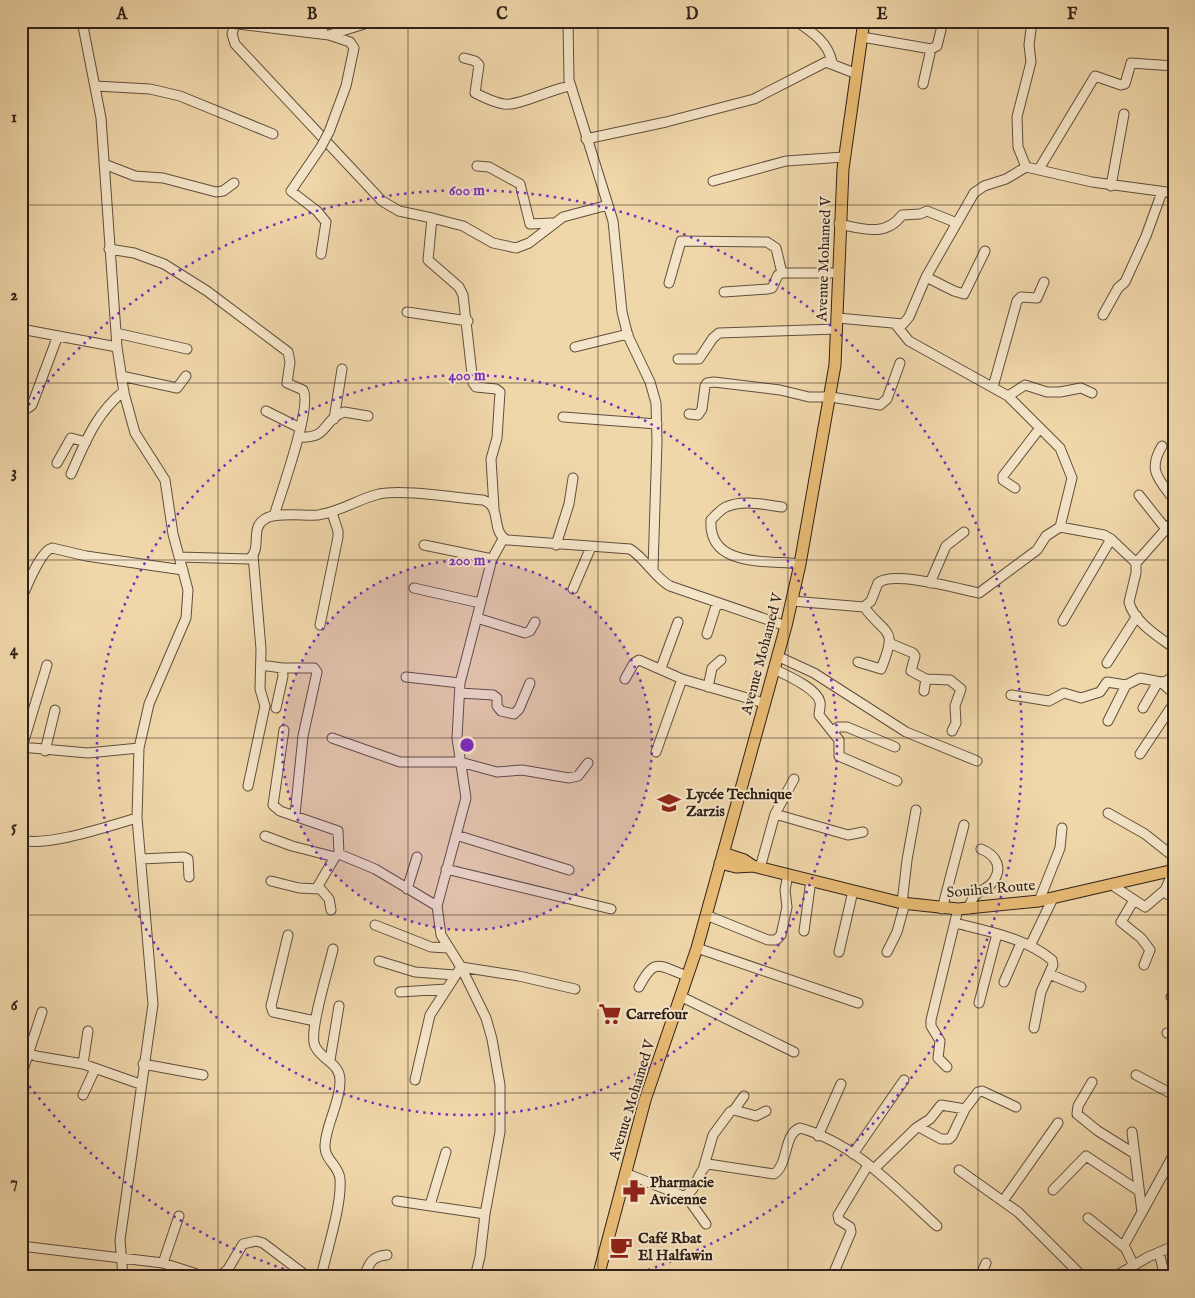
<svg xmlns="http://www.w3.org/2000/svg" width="1195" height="1298" font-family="'IM FELL English',serif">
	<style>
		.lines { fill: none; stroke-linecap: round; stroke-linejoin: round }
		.minor-casing { stroke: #604e3d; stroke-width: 11 }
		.major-casing { stroke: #302019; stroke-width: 13 }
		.minor { stroke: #f5e5c8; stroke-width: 9 }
		.major { stroke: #e8bc75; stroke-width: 11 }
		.minor-bridge-casing { stroke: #604e3d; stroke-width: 11; stroke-linecap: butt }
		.minor-bridge { stroke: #f5e5c8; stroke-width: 9 }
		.grid { fill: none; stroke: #302019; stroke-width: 1; stroke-opacity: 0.55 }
		.ring { fill: none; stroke: #7b2cbf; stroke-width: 2.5; stroke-dasharray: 2.5 5 }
		.labels { text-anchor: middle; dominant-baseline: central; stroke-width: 4; stroke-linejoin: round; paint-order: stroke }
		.street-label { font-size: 15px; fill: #302019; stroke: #f5e5c8 }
		.poi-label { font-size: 15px; font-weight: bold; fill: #302019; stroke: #f5e5c8; text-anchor: start }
		.centre { fill: #7b2cbf; stroke: #f5e5c8; stroke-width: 2.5 }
		.ring-label { font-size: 15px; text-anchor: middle; font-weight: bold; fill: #7b2cbf; stroke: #f5e5c8; stroke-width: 4; stroke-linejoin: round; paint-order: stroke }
		.neatline { fill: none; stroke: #302019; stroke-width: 2 }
		.grid-label { font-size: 16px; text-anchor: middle; font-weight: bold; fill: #302019 }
	</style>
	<rect width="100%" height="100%" fill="#f0d7aa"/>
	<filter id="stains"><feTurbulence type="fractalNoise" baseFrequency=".004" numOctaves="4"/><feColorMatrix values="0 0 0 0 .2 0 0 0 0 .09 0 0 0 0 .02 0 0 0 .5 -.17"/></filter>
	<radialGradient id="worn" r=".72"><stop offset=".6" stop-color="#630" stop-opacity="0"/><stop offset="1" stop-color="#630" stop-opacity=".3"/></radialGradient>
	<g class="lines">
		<defs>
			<path id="minor" d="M 82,21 L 101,118 L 117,347 L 124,393 L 135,433 L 165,480 L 173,534 L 188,590 L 186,618 L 149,704 L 139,748 L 137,818 L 153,1004 L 120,1240 L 123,1277
				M 200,21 L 231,23
				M 236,21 L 232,34 L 235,44 L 382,201 L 399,211 L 432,218
				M 568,21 L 569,80 L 613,221 L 622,312 L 628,336 L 650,382 L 656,403 L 657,442 L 653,569
				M 796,21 C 812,32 828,42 832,62
				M 238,24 L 329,35 L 374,21
				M 322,34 L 323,21
				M 862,37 L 931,49 L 937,46 L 941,30
				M 464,58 L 475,61 L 479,65 L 475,93 C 483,97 495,103 504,104 C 517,107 553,88 571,86
				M 923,84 L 931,49
				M 96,86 L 150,89 L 180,96 L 273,134
				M 329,132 L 346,86 L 354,48 L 350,42 L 329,35
				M 586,139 L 666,122 L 754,99 L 826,62 L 857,74
				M 321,147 L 291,191 L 317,211 L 326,222 L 321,254
				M 104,164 L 135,176 L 163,178 L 216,192 L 223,191 L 234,183
				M 477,166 L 489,167 L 520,184 L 530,224 L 552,223
				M 1026,167 L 1018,147 L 1017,117 L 1031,62 L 1029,45 L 1032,21
				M 1039,169 L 1095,76 L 1121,85 L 1125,84 L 1131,63 L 1174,66
				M 713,181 L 786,161 L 844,157
				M 1111,186 L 1124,114
				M 839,224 C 863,229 886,237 902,215 L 920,214 L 927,211 L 957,223
				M 109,249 L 134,253 L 164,264 L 207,291 L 288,352 L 290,362 L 287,383 L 303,390 C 313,406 280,495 274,516
				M 926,277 L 954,291 L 964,294 L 985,251
				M 669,283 L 681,241 L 767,242 L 776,248 L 782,273
				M 724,292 L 768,289 L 772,288 L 778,275 L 782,273 L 838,273
				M 407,312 L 468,321
				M 1103,315 L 1118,288 L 1125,282 L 1146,236 L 1162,192
				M 838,318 L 903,324 L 909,317 L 926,277 L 974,193 L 984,186 L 1006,179 L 1026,167 L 1092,182 L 1174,193
				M 896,325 L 909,341 L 1008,396 L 1060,448 L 1072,478 L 1060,527 L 1104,535 L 1111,539 L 1133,560 L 1136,563 L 1136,573 L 1129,602 C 1133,621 1159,637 1174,648
				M 21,329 L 117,347
				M 116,333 L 187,349
				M 575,347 L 628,334
				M 678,359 L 699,359 L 713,338 L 719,333 L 837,329
				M 121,376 L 177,388 L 186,376
				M 993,387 L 1017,301 L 1021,297 L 1037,298 L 1044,282
				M 1008,396 L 1025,385 L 1047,392 L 1060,392 L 1081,388 L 1092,393
				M 21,408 L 28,408 L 32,405 L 57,338
				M 266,411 L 300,428
				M 689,414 L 698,415 L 702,409 L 705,386 L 707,383 L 714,382 L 780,390 L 809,397 L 831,397 L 880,405 L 887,399 L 900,363
				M 563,417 L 657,424
				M 334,419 L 342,369
				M 298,437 C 330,439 321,421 344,412 L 368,416
				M 1162,446 C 1147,471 1159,479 1174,500
				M 57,463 L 71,438 L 86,442
				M 71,474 C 85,443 96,413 124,391
				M 1015,488 L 1003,480 L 1003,476 L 1040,428
				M 1139,495 L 1166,529
				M 782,507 C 765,505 743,499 726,507 C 721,509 715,516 711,520 C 708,568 768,560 800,564
				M 494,508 L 491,459 L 497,438 L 500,392 L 496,389 L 476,387 L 473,383 L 463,295 L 459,287 L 428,260 L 432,218 L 463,226 L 493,243 L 516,248 L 529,243 L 563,217 L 608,205
				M 424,545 L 492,559
				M 556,545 L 569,504 L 573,478
				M 179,557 L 249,559 C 263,549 249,528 265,519 C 275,512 304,516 318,515 C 340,512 358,499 379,494 C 403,489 456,498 483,500 C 503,506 490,532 507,540 L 630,549 C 646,559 654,577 670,586 L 786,626
				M 1136,563 L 1174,520
				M 930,583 L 946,546 L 964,532
				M 414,588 L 480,603
				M 573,589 L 591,547
				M 21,599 C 27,587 40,551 52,548 L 86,556 L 183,570
				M 792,601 L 864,607 L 871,601 L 878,583 C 893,570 959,589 979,593 L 1037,550 L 1046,536 L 1060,527
				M 477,618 L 525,633 L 530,631 L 535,622
				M 1063,621 L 1111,539
				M 320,625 L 338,537 L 338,531 L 332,513
				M 707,634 L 717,603
				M 889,643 L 913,653 L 915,656 L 911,671 L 926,679 L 924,691
				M 777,656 L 814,673 L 906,732 L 977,761
				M 858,662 L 881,669 C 898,627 887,637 864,607
				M 1107,663 L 1137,616
				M 261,665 L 282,668 L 314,668 L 317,672 L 303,736 L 295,815
				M 661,668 L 678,622
				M 774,669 C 786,675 817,688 820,702 C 821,706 819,711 819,715 L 839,740 L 839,756 L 897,781
				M 406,677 L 460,683
				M 625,679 L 634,663 L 639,660 L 682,679 L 764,703
				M 926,679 L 950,680 L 961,689 L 955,706 L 956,723 L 952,731
				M 1161,682 L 1174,694
				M 708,687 L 712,668 L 721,660
				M 460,693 L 493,695 L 497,698 L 497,706 L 501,711 L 514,714 L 519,709 L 530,683
				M 1011,695 L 1049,701 L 1064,693 L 1081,698 L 1100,692 L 1107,682 L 1126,685 L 1140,678 L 1161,682 L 1167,681 L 1174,675
				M 276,708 L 283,676 L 282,668
				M 1143,708 L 1158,682
				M 1108,721 L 1126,685
				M 284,730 L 273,805 L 280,811 L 338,831 L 339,854
				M 833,732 L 838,727 L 847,727 L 895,747
				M 332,738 L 400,762 L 460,762 L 497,772 L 522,770 L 569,778 L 578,776 L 588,763
				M 21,747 L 88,753 L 139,748
				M 22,747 L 47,665
				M 45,751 L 55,710
				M 656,752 L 682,679
				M 1140,754 L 1174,703
				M 248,786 L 265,706 L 260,689 L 261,649 L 253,555
				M 1108,813 L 1145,834 L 1174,857
				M 775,814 L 848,835 L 863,832
				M 456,835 L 569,870
				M 265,836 L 292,846 L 335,857
				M 21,840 C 49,847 108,826 137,818
				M 141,859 L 184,857 L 188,859 L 189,877
				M 760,868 L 775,814 L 794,779
				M 446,869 L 611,909
				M 1174,870 L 1165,890 L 1167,894 L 1174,898
				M 271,881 L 299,888 L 319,889
				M 1112,885 L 1145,907 L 1165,890
				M 407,889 L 417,857
				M 1134,900 L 1121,922 L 1141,938 L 1150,950 L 1144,965
				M 1039,901 L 1060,848 L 1062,828
				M 902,903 L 907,860 L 916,810
				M 942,909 L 964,825
				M 968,909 C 970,904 972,898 976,895 C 980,890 988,888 992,883 C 1004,868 996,855 981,849
				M 331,910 L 329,899 L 318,886 L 335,857 L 339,854 L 375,869 L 437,906
				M 706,915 L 768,940 L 776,940 L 781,935 L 787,907 L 785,890 L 788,874
				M 955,923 C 987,931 1026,938 1052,960 L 1053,965 L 1041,992 L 1034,1028
				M 375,925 L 431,947 L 448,948
				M 804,931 L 811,880
				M 288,935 L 271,1006 L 273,1012 L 315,1021
				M 1030,946 L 1053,898
				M 697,948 L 858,1003
				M 839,952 L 853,891
				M 887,952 L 897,932 L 905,903
				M 379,961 L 415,972 L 455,975
				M 1049,974 L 1081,987
				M 1004,982 L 1021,943
				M 639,987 C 655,956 659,966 687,976
				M 400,992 L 446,989
				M 680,996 L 794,1052
				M 1171,997 L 1174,999
				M 979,1003 L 997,934
				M 1167,1033 L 1174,1033
				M 21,1050 L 36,1056 L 83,1064 L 140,1084
				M 330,1060 L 339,1006
				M 83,1064 L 88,1031
				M 143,1064 L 203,1075
				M 947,1067 L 938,1058 L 940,1041 L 931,1026 L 931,1020 L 958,909
				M 1136,1075 L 1174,1095
				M 21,1076 L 42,1012
				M 415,1080 L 430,1015 L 461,967 L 519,976 L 575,989
				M 1092,1082 L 1078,1106 L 1077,1114 L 1098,1131 L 1135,1154
				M 83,1095 L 95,1069
				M 734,1110 L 744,1096
				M 919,1127 L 941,1139 L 949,1139 L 952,1136 L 965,1109
				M 1132,1132 L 1142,1212
				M 818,1136 L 841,1084
				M 853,1154 L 904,1080
				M 704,1166 L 713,1135 L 730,1112 L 734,1110 L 756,1116 L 766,1111
				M 875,1168 L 916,1128 L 930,1119 L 941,1105 L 965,1109 L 978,1092 L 982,1091 L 1016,1107
				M 959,1170 L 1018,1212 L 1083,1277
				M 625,1173 L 683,1196 C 698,1192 696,1172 708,1164 L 774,1174 C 789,1164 783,1134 800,1128 C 855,1143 896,1189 937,1226
				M 1053,1190 L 1086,1156 L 1139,1191
				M 686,1196 L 706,1224
				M 397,1201 L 485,1214
				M 1003,1201 L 1058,1123
				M 430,1205 L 446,1152
				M 1088,1218 L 1124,1247
				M 21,1246 L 163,1263 L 206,1277
				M 1159,1252 L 1165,1277
				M 163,1263 L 179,1216
				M 1133,1264 L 1124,1245 L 1174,1154
				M 599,1274 L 610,1277
				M 219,1277 L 228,1269 L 243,1244 L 256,1241 L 263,1243 L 308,1277
				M 321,1277 C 327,1250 342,1205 340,1179 C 339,1165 324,1160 325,1145 C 326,1124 340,1103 340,1082 C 341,1063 322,1061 315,1046 C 308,1032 329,968 333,949
				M 364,1277 C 369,1263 372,1256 387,1255
				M 475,1277 L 480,1257 L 485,1214 L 500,1132 L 500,1085 L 492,1039 L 486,1018 L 461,967 L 441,935 L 437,906 L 466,798 L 457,738 L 460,683 L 492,559 L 503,539
				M 832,1277 L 851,1232 L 850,1227 L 839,1220 L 838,1215 L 868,1165
				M 980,1277 L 986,1263
				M 1114,1277 L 1148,1257 L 1174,1246"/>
			<path id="major" d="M 723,853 L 744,860 L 753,866 L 902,903 L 958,909 L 1039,901 L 1174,870
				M 720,863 L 736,867 L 753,866
				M 598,1277 L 645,1100 L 697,948 L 786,626 L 800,564 L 835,365 L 843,169 L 864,21"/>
		</defs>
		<use href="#minor" class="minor-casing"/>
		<use href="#major" class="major-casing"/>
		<use href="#minor" class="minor"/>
		<use href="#major" class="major"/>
		<defs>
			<path id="minor-bridge" d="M 231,23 L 238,24
				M 321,147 L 329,132"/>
		</defs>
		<use href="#minor-bridge" class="minor-bridge-casing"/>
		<use href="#minor-bridge" class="minor-bridge"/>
	</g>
	<path class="grid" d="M 218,21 L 218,1277M 408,21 L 408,1277M 598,21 L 598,1277M 788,21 L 788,1277M 978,21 L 978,1277M 21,205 L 1174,205M 21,383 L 1174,383M 21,560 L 1174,560M 21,738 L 1174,738M 21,915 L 1174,915M 21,1093 L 1174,1093"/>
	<circle cx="467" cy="745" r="185" fill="#7b2cbf" fill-opacity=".12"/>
	<g class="ring">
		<circle cx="467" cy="745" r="185"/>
		<circle cx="467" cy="745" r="370"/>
		<path d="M305 1276A555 555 0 0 1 24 1079M24 411A555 555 0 1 1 629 1276"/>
	</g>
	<defs>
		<symbol id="school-bare" viewBox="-9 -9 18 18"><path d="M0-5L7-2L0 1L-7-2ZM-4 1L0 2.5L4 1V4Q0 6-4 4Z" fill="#8f2418" stroke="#f5e5c8" stroke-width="2.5" paint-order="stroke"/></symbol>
		<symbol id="supermarket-bare" viewBox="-9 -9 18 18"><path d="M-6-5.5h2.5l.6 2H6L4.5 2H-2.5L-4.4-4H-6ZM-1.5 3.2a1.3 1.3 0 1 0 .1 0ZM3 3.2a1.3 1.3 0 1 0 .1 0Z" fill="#8f2418" stroke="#f5e5c8" stroke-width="2.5" paint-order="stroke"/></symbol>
		<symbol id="pharmacy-bare" viewBox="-9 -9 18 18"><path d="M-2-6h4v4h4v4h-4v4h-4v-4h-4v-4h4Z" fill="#8f2418" stroke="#f5e5c8" stroke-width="2.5" paint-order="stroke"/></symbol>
		<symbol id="cafe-bare" viewBox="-9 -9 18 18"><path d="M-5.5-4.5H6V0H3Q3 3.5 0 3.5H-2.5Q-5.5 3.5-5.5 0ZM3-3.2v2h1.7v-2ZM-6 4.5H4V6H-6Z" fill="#8f2418" stroke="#f5e5c8" stroke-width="2.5" paint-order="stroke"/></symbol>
	</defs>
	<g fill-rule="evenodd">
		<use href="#school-bare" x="653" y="787" width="32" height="32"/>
		<use href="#supermarket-bare" x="594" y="998" width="32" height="32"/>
		<use href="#pharmacy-bare" x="618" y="1175" width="32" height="32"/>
		<use href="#cafe-bare" x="605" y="1231" width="32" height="32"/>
	</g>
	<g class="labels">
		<g class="street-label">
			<text transform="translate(824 259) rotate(-88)">Avenue Mohamed V</text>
			<text transform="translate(762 654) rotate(-75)">Avenue Mohamed V</text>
			<text transform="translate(991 889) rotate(-5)">Souihel Route</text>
			<text transform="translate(632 1100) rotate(-73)">Avenue Mohamed V</text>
		</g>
		<g class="poi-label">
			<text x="686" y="794">Lycée Technique<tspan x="686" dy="17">Zarzis</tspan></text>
			<text x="626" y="1014">Carrefour</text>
			<text x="650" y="1182">Pharmacie<tspan x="650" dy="17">Avicenne</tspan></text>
			<text x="638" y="1238">Café Rbat<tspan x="638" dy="17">El Halfawin</tspan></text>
		</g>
	</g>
	<circle cx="467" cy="745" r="8" class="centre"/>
	<g class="ring-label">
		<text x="467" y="195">600 m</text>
		<text x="467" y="380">400 m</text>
		<text x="467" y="565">200 m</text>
	</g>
	<rect width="1195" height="1298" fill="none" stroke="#f0d7aa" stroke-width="55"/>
	<rect x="28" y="28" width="1140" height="1242" class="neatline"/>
	<g class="grid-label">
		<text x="122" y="19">A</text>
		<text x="312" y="19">B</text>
		<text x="502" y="19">C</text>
		<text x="692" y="19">D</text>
		<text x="882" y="19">E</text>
		<text x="1072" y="19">F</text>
		<text x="14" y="122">1</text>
		<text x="14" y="300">2</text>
		<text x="14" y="477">3</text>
		<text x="14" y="655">4</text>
		<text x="14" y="832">5</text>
		<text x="14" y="1010">6</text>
		<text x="14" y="1187">7</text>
	</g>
	<rect width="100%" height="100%" filter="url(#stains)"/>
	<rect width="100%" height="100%" fill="url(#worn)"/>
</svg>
